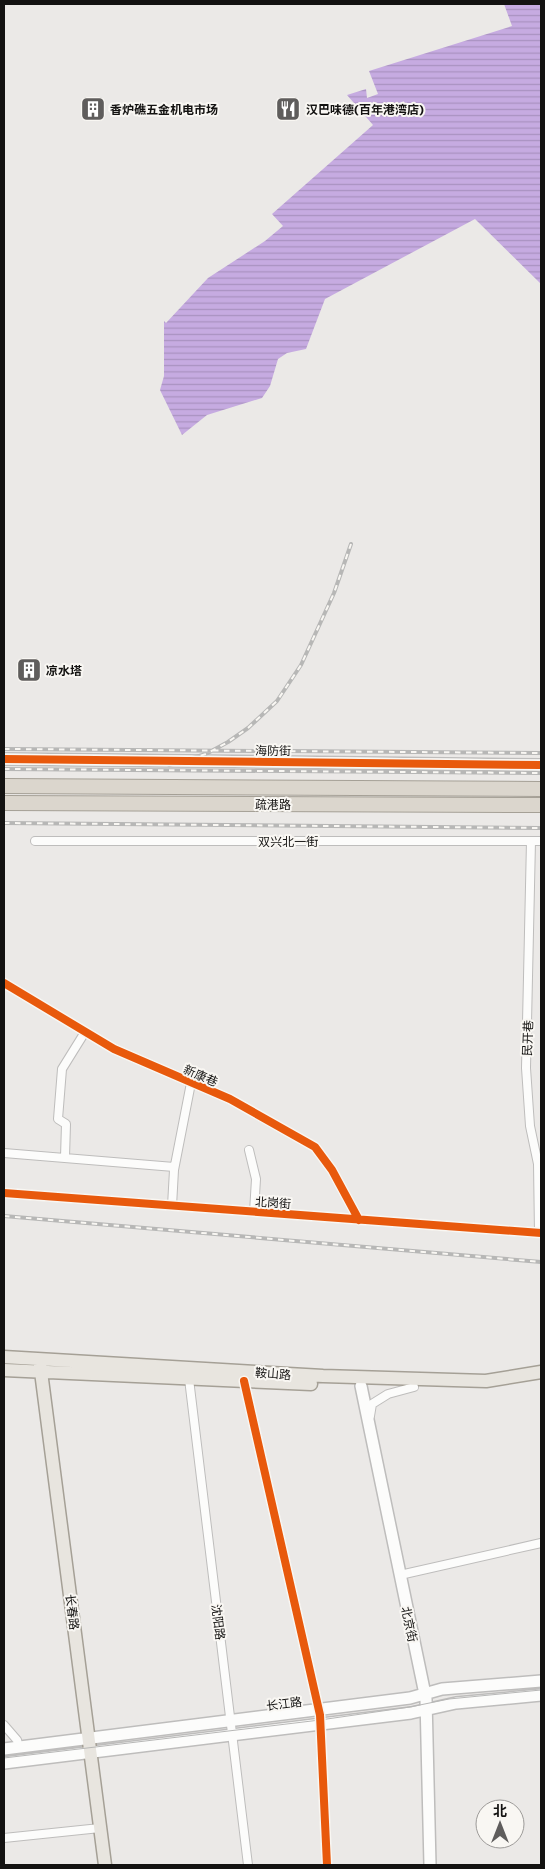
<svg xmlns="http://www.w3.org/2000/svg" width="545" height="1869" font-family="Commissioner,'Noto Sans SC',sans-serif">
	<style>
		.water { fill: url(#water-rules) }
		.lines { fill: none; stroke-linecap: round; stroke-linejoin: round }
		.street-casing { stroke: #bebdbc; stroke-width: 10 }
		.secondary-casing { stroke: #bebdbc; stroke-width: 14 }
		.primary-casing { stroke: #a5a096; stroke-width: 15 }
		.highway-casing { stroke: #a5a096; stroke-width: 16 }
		.street { stroke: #fcfcfb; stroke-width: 8 }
		.secondary { stroke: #fcfcfb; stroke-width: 11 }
		.primary { stroke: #e8e5df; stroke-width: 12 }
		.highway { stroke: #dbd6cd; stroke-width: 14 }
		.tram { stroke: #b7b7b6; stroke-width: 1 }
		.rail-casing { stroke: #b7b7b6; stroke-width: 4 }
		.rail { stroke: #f9f7f3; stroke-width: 2; stroke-dasharray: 5.5; stroke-linecap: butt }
		.cycleway-casing { stroke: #f9f7f3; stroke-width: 11 }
		.cycleway { stroke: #e8590c; stroke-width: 8 }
		.labels { text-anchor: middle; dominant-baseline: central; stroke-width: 4; stroke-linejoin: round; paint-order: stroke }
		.poi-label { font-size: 12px; font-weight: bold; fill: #131211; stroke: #f9f7f3; text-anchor: start }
		.street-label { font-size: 12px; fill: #131211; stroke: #f9f7f3 }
	</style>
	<defs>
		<pattern id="water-rules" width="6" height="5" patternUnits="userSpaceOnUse" patternTransform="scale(1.25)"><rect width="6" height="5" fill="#c6abe1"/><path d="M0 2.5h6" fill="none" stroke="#a992c0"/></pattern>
	</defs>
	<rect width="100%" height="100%" fill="#ebe9e7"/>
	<path class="water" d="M 504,4 L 541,4 L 541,284 L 475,219 L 325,299 L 306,349 L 287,353 L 278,359 L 270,386 L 262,398 L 207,415 L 182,435 L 160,390 L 164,376 L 164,321 L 166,323 L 208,278 L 265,241 L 283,226 L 272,214 L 373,125 L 347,95 L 366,89 L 367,98 L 378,94 L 369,71 L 512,26 Z"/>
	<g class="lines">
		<defs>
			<path id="street" d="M 35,841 L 541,841
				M 531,841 L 526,1068 L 530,1126 L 538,1164 L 539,1233
				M 4,983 L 114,1049 L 230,1099 L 315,1147 L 332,1170 L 359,1220
				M 249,1150 L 256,1179 L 254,1212
				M 4,1153 L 174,1167
				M 65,1157 L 66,1124 L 58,1119 L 62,1069 L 85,1032
				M 4,1193 L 541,1233
				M 172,1206 L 174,1170 L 191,1083
				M 189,1379 L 248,1865
				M 244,1381 L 320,1715 L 327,1865
				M 370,1416 L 372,1404 L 388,1394 L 414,1387
				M 400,1575 L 541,1543
				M 4,1725 L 17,1740 L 19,1748
				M 4,1838 L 100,1828"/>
			<path id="secondary" d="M 4,759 L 541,765
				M 361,1386 L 426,1699 L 430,1865
				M 4,1749 L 410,1698 L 442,1689 L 541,1681
				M 4,1763 L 411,1713 L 456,1703 L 541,1695"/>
			<path id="primary" d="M 4,1357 L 323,1376 L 486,1381 L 541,1372
				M 40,1364 L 105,1865
				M 4,1370 L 311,1384"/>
			<path id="highway" d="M 4,786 L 541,789
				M 4,803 L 541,805"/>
		</defs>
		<use href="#street" class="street-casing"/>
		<use href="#secondary" class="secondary-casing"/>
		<use href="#primary" class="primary-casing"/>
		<use href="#highway" class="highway-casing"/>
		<use href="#street" class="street"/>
		<use href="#secondary" class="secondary"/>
		<use href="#primary" class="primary"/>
		<use href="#highway" class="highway"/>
		<path class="tram" d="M 4,1758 L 320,1720 L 410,1707 L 449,1699 L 541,1690"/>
		<defs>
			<path id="rail" d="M 4,749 L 541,753
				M 169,765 L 206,754 L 228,742 L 248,728 L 277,701 L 301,665 L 334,593 L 351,544
				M 4,769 L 541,773
				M 4,823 L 541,828
				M 4,1216 L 541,1262"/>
		</defs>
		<use href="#rail" class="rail-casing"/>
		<use href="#rail" class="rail"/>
		<defs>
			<path id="cycleway" d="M 4,759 L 541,765
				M 4,983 L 114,1049 L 230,1099 L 315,1147 L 332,1170 L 359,1220
				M 4,1193 L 541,1233
				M 244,1381 L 320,1715 L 327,1865"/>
		</defs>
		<use href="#cycleway" class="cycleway-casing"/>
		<use href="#cycleway" class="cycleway"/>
	</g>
	<defs>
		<symbol id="building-square" viewBox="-11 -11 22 22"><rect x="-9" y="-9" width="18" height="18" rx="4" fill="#5f5d5c" stroke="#f9f7f3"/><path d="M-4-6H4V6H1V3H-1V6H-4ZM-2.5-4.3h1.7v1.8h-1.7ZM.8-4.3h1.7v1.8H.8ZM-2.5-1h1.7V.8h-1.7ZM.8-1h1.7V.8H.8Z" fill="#fff"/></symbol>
		<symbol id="restaurant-square" viewBox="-11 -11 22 22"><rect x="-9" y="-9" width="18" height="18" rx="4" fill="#5f5d5c" stroke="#f9f7f3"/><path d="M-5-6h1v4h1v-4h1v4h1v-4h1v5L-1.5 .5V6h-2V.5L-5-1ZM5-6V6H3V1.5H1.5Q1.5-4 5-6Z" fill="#fff"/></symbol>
	</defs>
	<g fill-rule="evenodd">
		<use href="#building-square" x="79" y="95" width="28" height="28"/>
		<use href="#restaurant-square" x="274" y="95" width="28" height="28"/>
		<use href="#building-square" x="15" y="656" width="28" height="28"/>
	</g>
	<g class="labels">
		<g class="poi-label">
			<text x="110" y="109">香炉礁五金机电市场</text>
			<text x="306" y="109">汉巴味德(百年港湾店)</text>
			<text x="46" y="670">凉水塔</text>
		</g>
		<g class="street-label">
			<text transform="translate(273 750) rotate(1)">海防街</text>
			<text x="273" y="804">疏港路</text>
			<text x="288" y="841">双兴北一街</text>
			<text transform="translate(527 1038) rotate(-88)">民开巷</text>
			<text transform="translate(201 1075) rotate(23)">新康巷</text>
			<text transform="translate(273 1202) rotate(4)">北岗街</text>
			<text transform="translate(273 1373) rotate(4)">鞍山路</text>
			<text transform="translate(73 1612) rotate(83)">长春路</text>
			<text transform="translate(219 1622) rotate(83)">沈阳路</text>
			<text transform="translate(410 1624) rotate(78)">北京街</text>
			<text transform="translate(284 1703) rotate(-7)">长江路</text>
		</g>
	</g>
	<rect width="545" height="1869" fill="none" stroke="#131211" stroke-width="10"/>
	<g transform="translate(500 1824)"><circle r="24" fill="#f9f7f3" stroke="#9d9b99"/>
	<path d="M0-4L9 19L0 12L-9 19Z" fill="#5f5d5c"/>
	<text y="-8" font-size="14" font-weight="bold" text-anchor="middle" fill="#131211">北</text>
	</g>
</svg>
